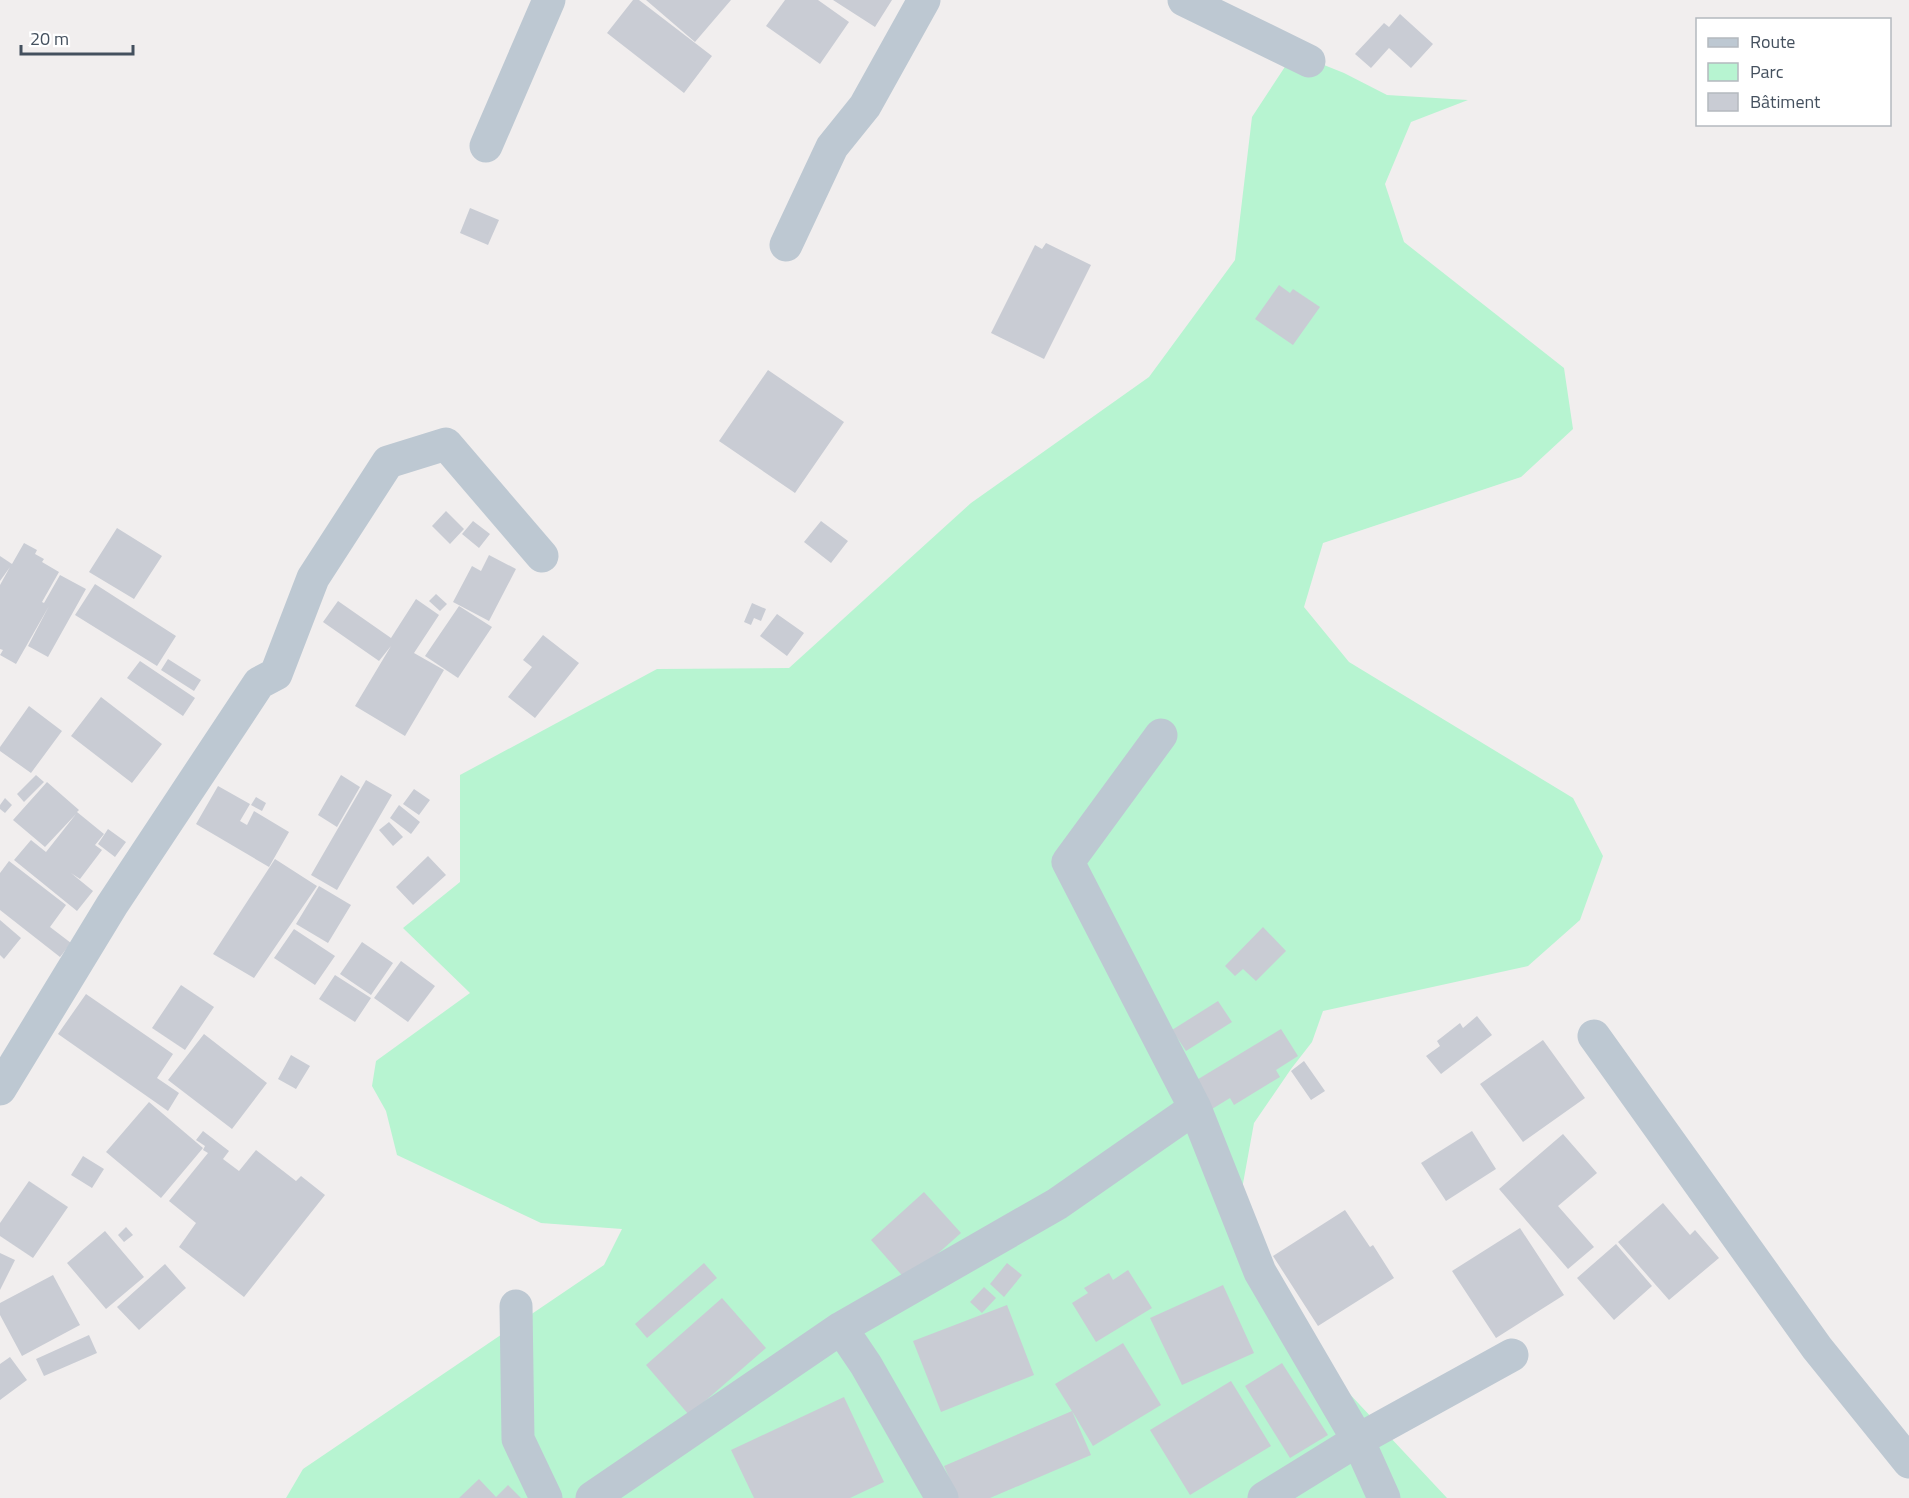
<svg xmlns="http://www.w3.org/2000/svg" width="1909" height="1498" font-family="'Titillium Web',sans-serif">
	<style>
		.green { fill: #b7f4d1 }
		.building { fill: #c9ccd4 }
		.lines { fill: none; stroke-linecap: round; stroke-linejoin: round }
		.street { stroke: #bdc8d2; stroke-width: 33 }
	</style>
	<rect width="100%" height="100%" fill="#f1eeee"/>
	<path class="green" d="M 1294,53 L 1344,73 L 1387,95 L 1468,100 L 1411,122 L 1385,184 L 1404,242 L 1564,368 L 1573,429 L 1521,477 L 1323,543 L 1304,607 L 1349,662 L 1573,798 L 1603,856 L 1580,920 L 1528,966 L 1323,1011 L 1312,1042 L 1291,1069 L 1254,1123 L 1242,1189 L 1272,1311 L 1447,1498 L 286,1498 L 303,1469 L 604,1265 L 622,1229 L 541,1223 L 397,1155 L 386,1111 L 372,1086 L 376,1061 L 470,993 L 403,928 L 460,882 L 460,775 L 657,669 L 789,668 L 971,503 L 1149,377 L 1235,260 L 1252,117 Z"/>
	<path class="building" d="M 633,0 L 639,0 L 712,56 L 684,93 L 607,33 Z
		M 646,0 L 731,0 L 695,42 Z
		M 785,0 L 818,0 L 849,22 L 820,64 L 766,26 Z
		M 833,0 L 892,0 L 875,27 Z
		M 1400,14 L 1433,44 L 1411,68 L 1389,48 L 1371,68 L 1355,54 L 1384,23 L 1389,27 Z
		M 470,208 L 499,220 L 488,245 L 460,233 Z
		M 1046,243 L 1091,265 L 1044,359 L 991,333 L 1035,245 L 1042,249 Z
		M 1279,285 L 1290,293 L 1293,289 L 1320,307 L 1293,345 L 1255,319 Z
		M 768,370 L 844,422 L 795,493 L 719,441 Z
		M 446,511 L 464,529 L 450,544 L 432,526 Z
		M 473,521 L 490,534 L 479,548 L 462,534 Z
		M 821,521 L 848,541 L 831,563 L 804,542 Z
		M 117,528 L 162,556 L 134,599 L 89,572 Z
		M 24,543 L 37,550 L 35,554 L 44,559 L 42,562 L 59,572 L 42,602 L 44,603 L 60,575 L 86,589 L 48,657 L 28,646 L 49,606 L 16,664 L 0,655 L 3,650 L 0,649 L 0,585 L 10,567 L 0,581 L 0,556 L 12,564 Z
		M 489,555 L 516,569 L 489,621 L 453,602 L 472,566 L 481,571 Z
		M 95,584 L 176,636 L 157,666 L 75,615 Z
		M 436,594 L 447,604 L 440,611 L 429,601 Z
		M 416,599 L 439,615 L 414,653 L 444,670 L 405,736 L 355,706 L 391,646 L 379,661 L 323,622 L 338,601 L 391,638 Z
		M 752,603 L 766,609 L 761,621 L 754,618 L 751,625 L 744,622 Z
		M 459,606 L 492,627 L 458,678 L 425,656 Z
		M 777,614 L 804,633 L 787,656 L 760,636 Z
		M 543,635 L 579,663 L 535,718 L 508,697 L 532,667 L 523,660 Z
		M 168,659 L 201,680 L 194,691 L 161,670 Z
		M 140,661 L 195,698 L 183,716 L 127,678 Z
		M 101,697 L 162,744 L 132,783 L 71,736 Z
		M 29,706 L 62,731 L 31,773 L 0,751 L 0,747 Z
		M 36,775 L 44,782 L 24,802 L 17,794 Z
		M 341,775 L 360,787 L 337,827 L 318,815 Z
		M 366,780 L 392,795 L 337,890 L 311,875 Z
		M 47,782 L 79,810 L 77,812 L 104,834 L 95,845 L 102,850 L 80,879 L 71,873 L 93,891 L 77,911 L 14,860 L 31,840 L 46,852 L 76,814 L 45,847 L 13,820 Z
		M 218,786 L 250,804 L 240,821 L 247,825 L 254,811 L 289,832 L 269,867 L 196,824 Z
		M 414,789 L 430,800 L 419,815 L 403,804 Z
		M 256,797 L 266,803 L 262,811 L 251,805 Z
		M 5,798 L 12,805 L 5,813 L 0,809 L 0,805 Z
		M 399,805 L 420,822 L 411,834 L 390,818 Z
		M 389,822 L 403,837 L 393,846 L 379,830 Z
		M 108,829 L 126,842 L 115,857 L 98,844 Z
		M 428,856 L 446,875 L 413,905 L 396,887 Z
		M 275,859 L 317,886 L 254,978 L 213,954 Z
		M 9,861 L 66,905 L 50,927 L 71,943 L 60,957 L 0,910 L 0,873 Z
		M 319,886 L 351,905 L 328,943 L 296,924 Z
		M 0,920 L 21,938 L 4,959 L 0,955 Z
		M 1263,927 L 1286,951 L 1256,981 L 1243,969 L 1235,976 L 1225,966 Z
		M 294,929 L 335,956 L 315,985 L 274,958 Z
		M 362,942 L 393,963 L 371,995 L 340,974 Z
		M 401,961 L 435,986 L 408,1022 L 374,998 Z
		M 335,975 L 371,998 L 355,1022 L 319,999 Z
		M 181,985 L 214,1007 L 185,1050 L 152,1028 Z
		M 86,994 L 173,1054 L 157,1078 L 179,1093 L 168,1111 L 58,1034 Z
		M 1218,1001 L 1232,1022 L 1186,1051 L 1172,1030 Z
		M 1477,1016 L 1492,1035 L 1441,1074 L 1426,1056 L 1440,1046 L 1437,1041 L 1460,1023 L 1463,1028 Z
		M 1281,1029 L 1298,1056 L 1276,1070 L 1280,1077 L 1234,1105 L 1230,1098 L 1212,1109 L 1195,1081 Z
		M 204,1034 L 267,1083 L 232,1129 L 168,1080 Z
		M 1543,1040 L 1585,1098 L 1523,1142 L 1480,1084 Z
		M 291,1055 L 310,1066 L 296,1089 L 278,1079 Z
		M 1304,1061 L 1325,1091 L 1311,1100 L 1291,1071 Z
		M 149,1102 L 203,1148 L 161,1198 L 106,1152 Z
		M 203,1131 L 229,1151 L 223,1159 L 239,1171 L 256,1150 L 296,1181 L 301,1176 L 325,1195 L 244,1297 L 179,1247 L 196,1223 L 169,1201 L 208,1153 L 203,1150 L 205,1146 L 196,1140 Z
		M 1472,1131 L 1496,1169 L 1446,1201 L 1421,1163 Z
		M 1563,1134 L 1597,1173 L 1558,1206 L 1594,1247 L 1568,1269 L 1499,1189 Z
		M 83,1156 L 104,1169 L 92,1188 L 71,1175 Z
		M 29,1181 L 68,1207 L 33,1258 L 0,1236 L 0,1223 Z
		M 924,1192 L 961,1233 L 907,1281 L 871,1240 Z
		M 1663,1203 L 1690,1235 L 1695,1230 L 1719,1258 L 1669,1300 L 1618,1242 Z
		M 1345,1210 L 1370,1247 L 1373,1245 L 1394,1278 L 1318,1326 L 1273,1256 Z
		M 126,1227 L 133,1235 L 124,1242 L 118,1235 Z
		M 1520,1228 L 1564,1295 L 1496,1338 L 1452,1271 Z
		M 105,1231 L 144,1277 L 106,1309 L 67,1263 Z
		M 1616,1244 L 1652,1286 L 1614,1320 L 1577,1278 Z
		M 0,1253 L 15,1260 L 0,1290 Z
		M 704,1263 L 717,1278 L 647,1338 L 635,1324 Z
		M 1007,1263 L 1022,1275 L 1004,1297 L 990,1284 Z
		M 165,1264 L 186,1288 L 139,1330 L 117,1307 Z
		M 1128,1270 L 1152,1308 L 1096,1342 L 1072,1303 L 1088,1293 L 1084,1288 L 1109,1273 L 1113,1280 Z
		M 53,1275 L 80,1325 L 22,1356 L 0,1315 L 0,1303 Z
		M 1223,1285 L 1254,1353 L 1182,1385 L 1150,1318 Z
		M 984,1287 L 996,1298 L 982,1313 L 970,1302 Z
		M 722,1298 L 766,1348 L 689,1415 L 646,1365 Z
		M 1007,1305 L 1034,1375 L 941,1412 L 913,1341 Z
		M 89,1335 L 97,1353 L 44,1376 L 36,1359 Z
		M 1123,1343 L 1161,1405 L 1093,1446 L 1072,1411 L 1091,1455 L 990,1498 L 958,1498 L 944,1466 L 1072,1411 L 1055,1384 Z
		M 10,1357 L 27,1380 L 0,1400 L 0,1364 Z
		M 1282,1363 L 1328,1435 L 1290,1458 L 1245,1386 Z
		M 1231,1381 L 1271,1446 L 1190,1495 L 1150,1430 Z
		M 844,1397 L 884,1482 L 850,1498 L 754,1498 L 731,1450 Z
		M 479,1479 L 496,1497 L 508,1485 L 521,1498 L 459,1498 Z"/>
	<g class="lines">
		<path class="street" d="M 1184,0 L 1309,61
			M 486,146 L 549,0
			M 786,245 L 832,147 L 865,106 L 924,0
			M 1161,735 L 1068,862 L 1195,1108 L 1260,1272 L 1358,1440 L 1384,1498
			M 1594,1036 L 1817,1348 L 1909,1462
			M 0,1089 L 112,905 L 259,683 L 276,674 L 313,578 L 388,462 L 446,444 L 542,556
			M 516,1306 L 518,1439 L 546,1498
			M 841,1328 L 866,1365 L 942,1498
			M 592,1498 L 841,1328 L 1057,1204 L 1195,1108
			M 1264,1498 L 1358,1440 L 1512,1355"/>
	</g>
	<rect x="1696" y="18" width="195" height="108" fill="#ffffff" stroke="#b4b9bf" stroke-width="1.5"/>
	<rect x="1708" y="38" width="30" height="9" fill="#bdc8d2" stroke="#b4b9bf" stroke-width="1.5"/>
	<text x="1750" y="48" font-size="18" fill="#44505e">Route</text>
	<rect x="1708" y="63" width="30" height="18" fill="#b7f4d1" stroke="#b4b9bf" stroke-width="1.5"/>
	<text x="1750" y="78" font-size="18" fill="#44505e">Parc</text>
	<rect x="1708" y="93" width="30" height="18" fill="#c9ccd4" stroke="#b4b9bf" stroke-width="1.5"/>
	<text x="1750" y="108" font-size="18" fill="#44505e">Bâtiment</text>
	<path d="M21 45v9h112v-9" fill="none" stroke="#44505e" stroke-width="3"/>
	<text x="30" y="45" font-size="18" fill="#44505e" stroke="#ffffff" stroke-width="4.5" paint-order="stroke">20 m</text>
</svg>
